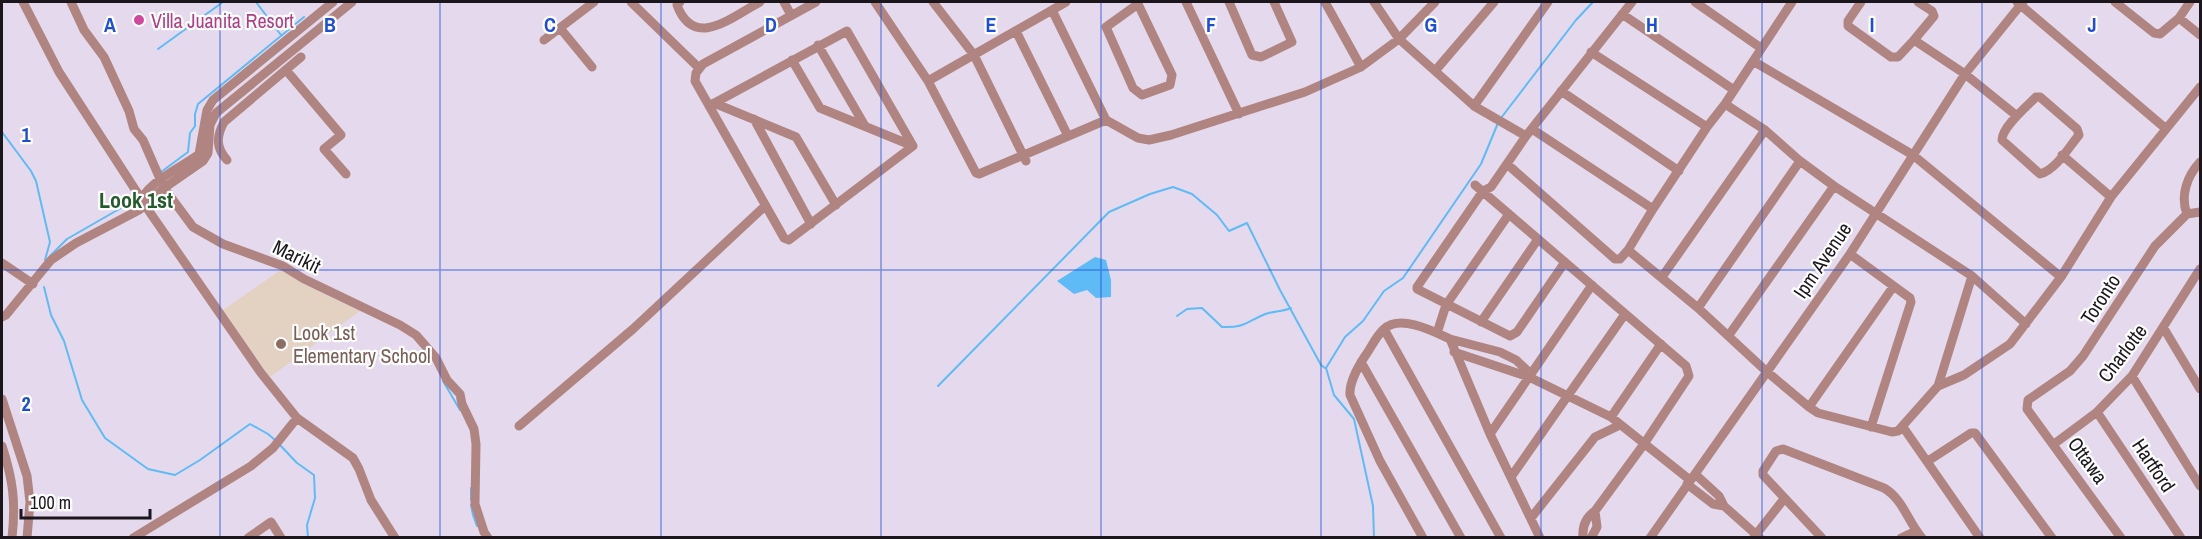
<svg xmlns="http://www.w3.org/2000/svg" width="2202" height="539" font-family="'Archivo Narrow',sans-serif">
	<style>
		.education { fill: #e3d1c1 }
		.water { fill: #5ebbf5 }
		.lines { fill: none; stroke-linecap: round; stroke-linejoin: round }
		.stream { stroke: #5ebbf5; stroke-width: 2 }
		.minor { stroke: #b08581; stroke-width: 9 }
		.grid { fill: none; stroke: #1d4ed8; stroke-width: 1.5; stroke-opacity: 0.55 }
		.hotel-dot { fill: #d1479c; stroke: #fff; stroke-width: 2 }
		.education-dot { fill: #8d6e63; stroke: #fff; stroke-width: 2 }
		.labels { text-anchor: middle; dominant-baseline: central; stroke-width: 4.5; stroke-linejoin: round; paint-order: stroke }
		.hotel-label { font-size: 20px; fill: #b23c85; stroke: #fff; text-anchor: start }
		.street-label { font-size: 20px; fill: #1a161c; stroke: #fff }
		.education-label { font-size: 20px; fill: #785e54; stroke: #fff; text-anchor: start }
		.quarter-label { font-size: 22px; font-weight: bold; fill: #235c2a; stroke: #fff }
		.grid-label { font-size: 20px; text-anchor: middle; font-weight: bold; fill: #1d4ed8; stroke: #fff; stroke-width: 4.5; stroke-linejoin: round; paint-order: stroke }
	</style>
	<rect width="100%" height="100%" fill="#e5daed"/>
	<path class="education" d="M 282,269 L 303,284 L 360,311 L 270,377 L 223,310 Z"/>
	<path class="water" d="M 1095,257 L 1106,260 L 1111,280 L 1111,297 L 1096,298 L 1087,290 L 1074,294 L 1057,281 Z"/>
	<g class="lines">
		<path class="stream" d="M 256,2 L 281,35
			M 158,49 L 223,2
			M 1501,118 L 1576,20 L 1593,2
			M 2,132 L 31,171 L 36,181 L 50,242 L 45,260
			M 161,172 L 188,152 L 190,133 L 195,126 L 195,114 L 198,104 L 304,17
			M 50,256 L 67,239 L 135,200
			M 44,287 L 51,315 L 64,341 L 82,400 L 105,438 L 148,469 L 175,475 L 200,460 L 250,424 L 268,434 L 275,440
			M 1177,316 L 1187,309 L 1202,308 L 1222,327 C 1243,328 1245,323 1263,315 C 1271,311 1282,312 1291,308
			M 443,381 L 460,410
			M 938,386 L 1109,212 L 1150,194 L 1173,187 L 1192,194 L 1217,215 L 1229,231 L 1247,223 L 1280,290 L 1321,365 L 1325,368
			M 279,444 L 297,463 L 314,475 L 315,498 L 307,525 L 308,538
			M 471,500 L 471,488
			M 471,505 L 473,515 L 477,526
			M 1374,538 L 1373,506 L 1354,419 L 1334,395 L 1326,368 L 1345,337 L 1363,321 L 1384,291 L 1403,278 L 1481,164 L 1498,123"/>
		<path class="minor" d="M 23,2 L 59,72 L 151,214 L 261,373 L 297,418 L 353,458 L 359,469 L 371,500 L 395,538
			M 71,2 L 84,30 L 104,57 L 129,111 L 134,129 L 143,140 L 164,188 L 193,227 L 223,244 L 283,266 L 304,279 L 400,325 L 416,335 L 436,358 L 447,380 L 460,394 L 462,404 L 474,429 L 476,444 L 475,504 L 484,532 L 488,538
			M 631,2 L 699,68
			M 680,2 L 677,5 C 694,51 733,16 760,2
			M 784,2 L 791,15
			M 816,2 L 703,64 L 696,73 L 695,81 L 784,238 L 789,240 L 913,146
			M 875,2 L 928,81 L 976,173 L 979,174 L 1106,120
			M 933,2 L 974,55 L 1026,161
			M 1137,2 L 1172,75 L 1170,85 L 1142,95 L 1133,88 L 1106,27 L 1138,4
			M 1186,2 L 1239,114
			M 1229,2 L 1252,55 L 1261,57 L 1292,42 L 1274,2
			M 1325,2 L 1361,67
			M 1374,2 L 1399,39 L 1435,71 L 1474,106 L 1526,136
			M 1695,2 L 1761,48
			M 1861,2 L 1848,21 L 1848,26 L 1891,57 L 1898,57 L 1914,40
			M 1918,2 L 1932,11 L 1934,16 L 1914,40 L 1965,74 L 2017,116
			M 2017,2 L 2165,128
			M 2115,2 L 2154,33 L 2160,34 L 2179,18
			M 2190,2 L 2179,18 L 2200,35
			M 1052,10 L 1106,120 L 1138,138 L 1149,140 L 1171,135 L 1305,92 L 1361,67 L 1399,39 L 1435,2
			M 1622,14 L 1734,90
			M 560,28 L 592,67
			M 1016,31 L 1068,136
			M 544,40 L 594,2
			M 818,45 L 865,126
			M 1591,52 L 1707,127
			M 792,60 L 820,108 L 913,146
			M 1753,61 L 1913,155 L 2061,277
			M 286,70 L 341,135 L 324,149 L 346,174
			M 1435,71 L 1494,2
			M 928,81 L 1066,2
			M 1561,91 L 1679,171
			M 2036,97 L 2040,97 L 2077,129 L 2079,135 C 2069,147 2056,170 2040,174 L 2002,140 C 2002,127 2026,107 2036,97 Z
			M 714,103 L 796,137 L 836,205
			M 1725,104 L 1765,130 L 1800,161 L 1834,186 L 1972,276 L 2026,324
			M 709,106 L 847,31 L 913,146
			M 1474,106 L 1548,2
			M 754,119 L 811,224
			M 1532,129 L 1653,209
			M 2062,155 L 2111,197
			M 227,160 C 216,148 216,137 224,122 L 301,57
			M 1507,164 L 1615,259 L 1620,259 L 1628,250 L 1653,209 L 1707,127 L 1725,104 L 1792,2
			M 1475,185 L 1686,366 L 1689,376 L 1644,444 L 1595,511 C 1586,517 1582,526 1583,538
			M 140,204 C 143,184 184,166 199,154 L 207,110 L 213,100 L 333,2
			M 2187,214 C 2180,196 2187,176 2200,162
			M 1628,250 L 1698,308 L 1766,371 L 1809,407 L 1818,413 L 1892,432 L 1898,431 L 1938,386 L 1964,375 L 2010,344 L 2061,277 L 2111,197 L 2200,87
			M 1850,254 L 1910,298 L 1911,302 L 1871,427
			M 1565,262 L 1517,332 L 1510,336 L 1417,289 L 1417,287 L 1483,191 L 1491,187 L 1526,136 L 1632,2
			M 2,263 L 33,284
			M 1662,277 L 1765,130
			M 1698,308 L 1800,161
			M 2,317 L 6,315 L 51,260 L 76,243 L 139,210 L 164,188 L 203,161 L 208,153 L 210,125 L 216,113 L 352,2
			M 1481,322 L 1538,239
			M 2163,327 L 2200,389
			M 1384,329 L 1501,538
			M 1437,333 L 1446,305 L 1509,214
			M 1729,335 L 1834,186
			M 1450,339 L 1500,352 L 1516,360 L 1531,374
			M 1454,352 L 1529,377 L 1611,417 L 1690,480
			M 1361,362 L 1461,538
			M 2132,376 L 2200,486
			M 1938,386 L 1972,276
			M 2,399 L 27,476 L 30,502 L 27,538
			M 1809,407 L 1893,287
			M 2097,412 L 2181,538
			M 1611,417 L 1661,344
			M 519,426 L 633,329 L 765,206
			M 1903,427 L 1980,538
			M 1490,434 L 1592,285
			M 2054,444 L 2097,412 L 2132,376 L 2200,269
			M 2,446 C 13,480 16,502 12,538
			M 1928,461 L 1971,433 L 1975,433 L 2052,538
			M 1695,474 L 1719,496 L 1724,506 L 1760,538
			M 1511,477 L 1625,314
			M 1687,484 L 1713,504 L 1724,506
			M 1531,518 L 1595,437 L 1620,425
			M 1754,537 L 1784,499
			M 133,538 L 251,466 L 273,448 L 297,418
			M 248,538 L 271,522 L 281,538
			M 1423,538 L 1380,461 L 1350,395 C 1349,382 1358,367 1365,356 C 1371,348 1376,336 1384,329 C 1400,314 1433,331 1450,339 L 1490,434 L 1540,538
			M 1591,538 L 1597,527 L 1595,511
			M 1650,538 L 1850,254 L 1965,74 L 2023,2
			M 1822,538 L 1763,475 L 1763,471 L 1776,451 L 1783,449 L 1884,488 C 1903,499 1908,522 1922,538
			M 1901,538 L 1916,531
			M 2121,538 L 2027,409 L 2028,400 L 2070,371 L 2083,356 L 2155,246 L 2187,214 L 2200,212"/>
	</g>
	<path class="grid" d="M 220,2 L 220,538M 440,2 L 440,538M 661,2 L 661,538M 881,2 L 881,538M 1101,2 L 1101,538M 1321,2 L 1321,538M 1541,2 L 1541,538M 1762,2 L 1762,538M 1982,2 L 1982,538M 2,270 L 2200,270"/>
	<circle class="hotel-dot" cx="139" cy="20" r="6"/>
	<circle class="education-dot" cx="281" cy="344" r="6"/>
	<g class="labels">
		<g class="hotel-label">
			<text x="151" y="20">Villa Juanita Resort</text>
		</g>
		<g class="street-label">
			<text transform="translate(297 256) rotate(26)">Marikit</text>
			<text transform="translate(1822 260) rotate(-56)">Ipm Avenue</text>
			<text transform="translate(2100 299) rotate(-57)">Toronto</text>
			<text transform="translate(2122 353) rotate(-53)">Charlotte</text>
			<text transform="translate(2088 460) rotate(54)">Ottawa</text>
			<text transform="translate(2154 465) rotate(56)">Hartford</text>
		</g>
		<g class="education-label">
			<text x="293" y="332">Look 1st<tspan x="293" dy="23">Elementary School</tspan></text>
		</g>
		<g class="quarter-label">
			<text x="136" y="200">Look 1st</text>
		</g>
	</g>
	<g class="grid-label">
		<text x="110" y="32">A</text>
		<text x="330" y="32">B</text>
		<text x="550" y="32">C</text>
		<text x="771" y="32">D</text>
		<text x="991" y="32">E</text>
		<text x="1211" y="32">F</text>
		<text x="1431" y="32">G</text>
		<text x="1652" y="32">H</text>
		<text x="1872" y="32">I</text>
		<text x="2092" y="32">J</text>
		<text x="26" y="142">1</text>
		<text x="26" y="411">2</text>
	</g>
	<rect width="2202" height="539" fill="none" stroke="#1a161c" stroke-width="6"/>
	<path d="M21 509v9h129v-9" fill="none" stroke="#1a161c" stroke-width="3"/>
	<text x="30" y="509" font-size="18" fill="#1a161c" stroke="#ffffff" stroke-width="4.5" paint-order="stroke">100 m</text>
</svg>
